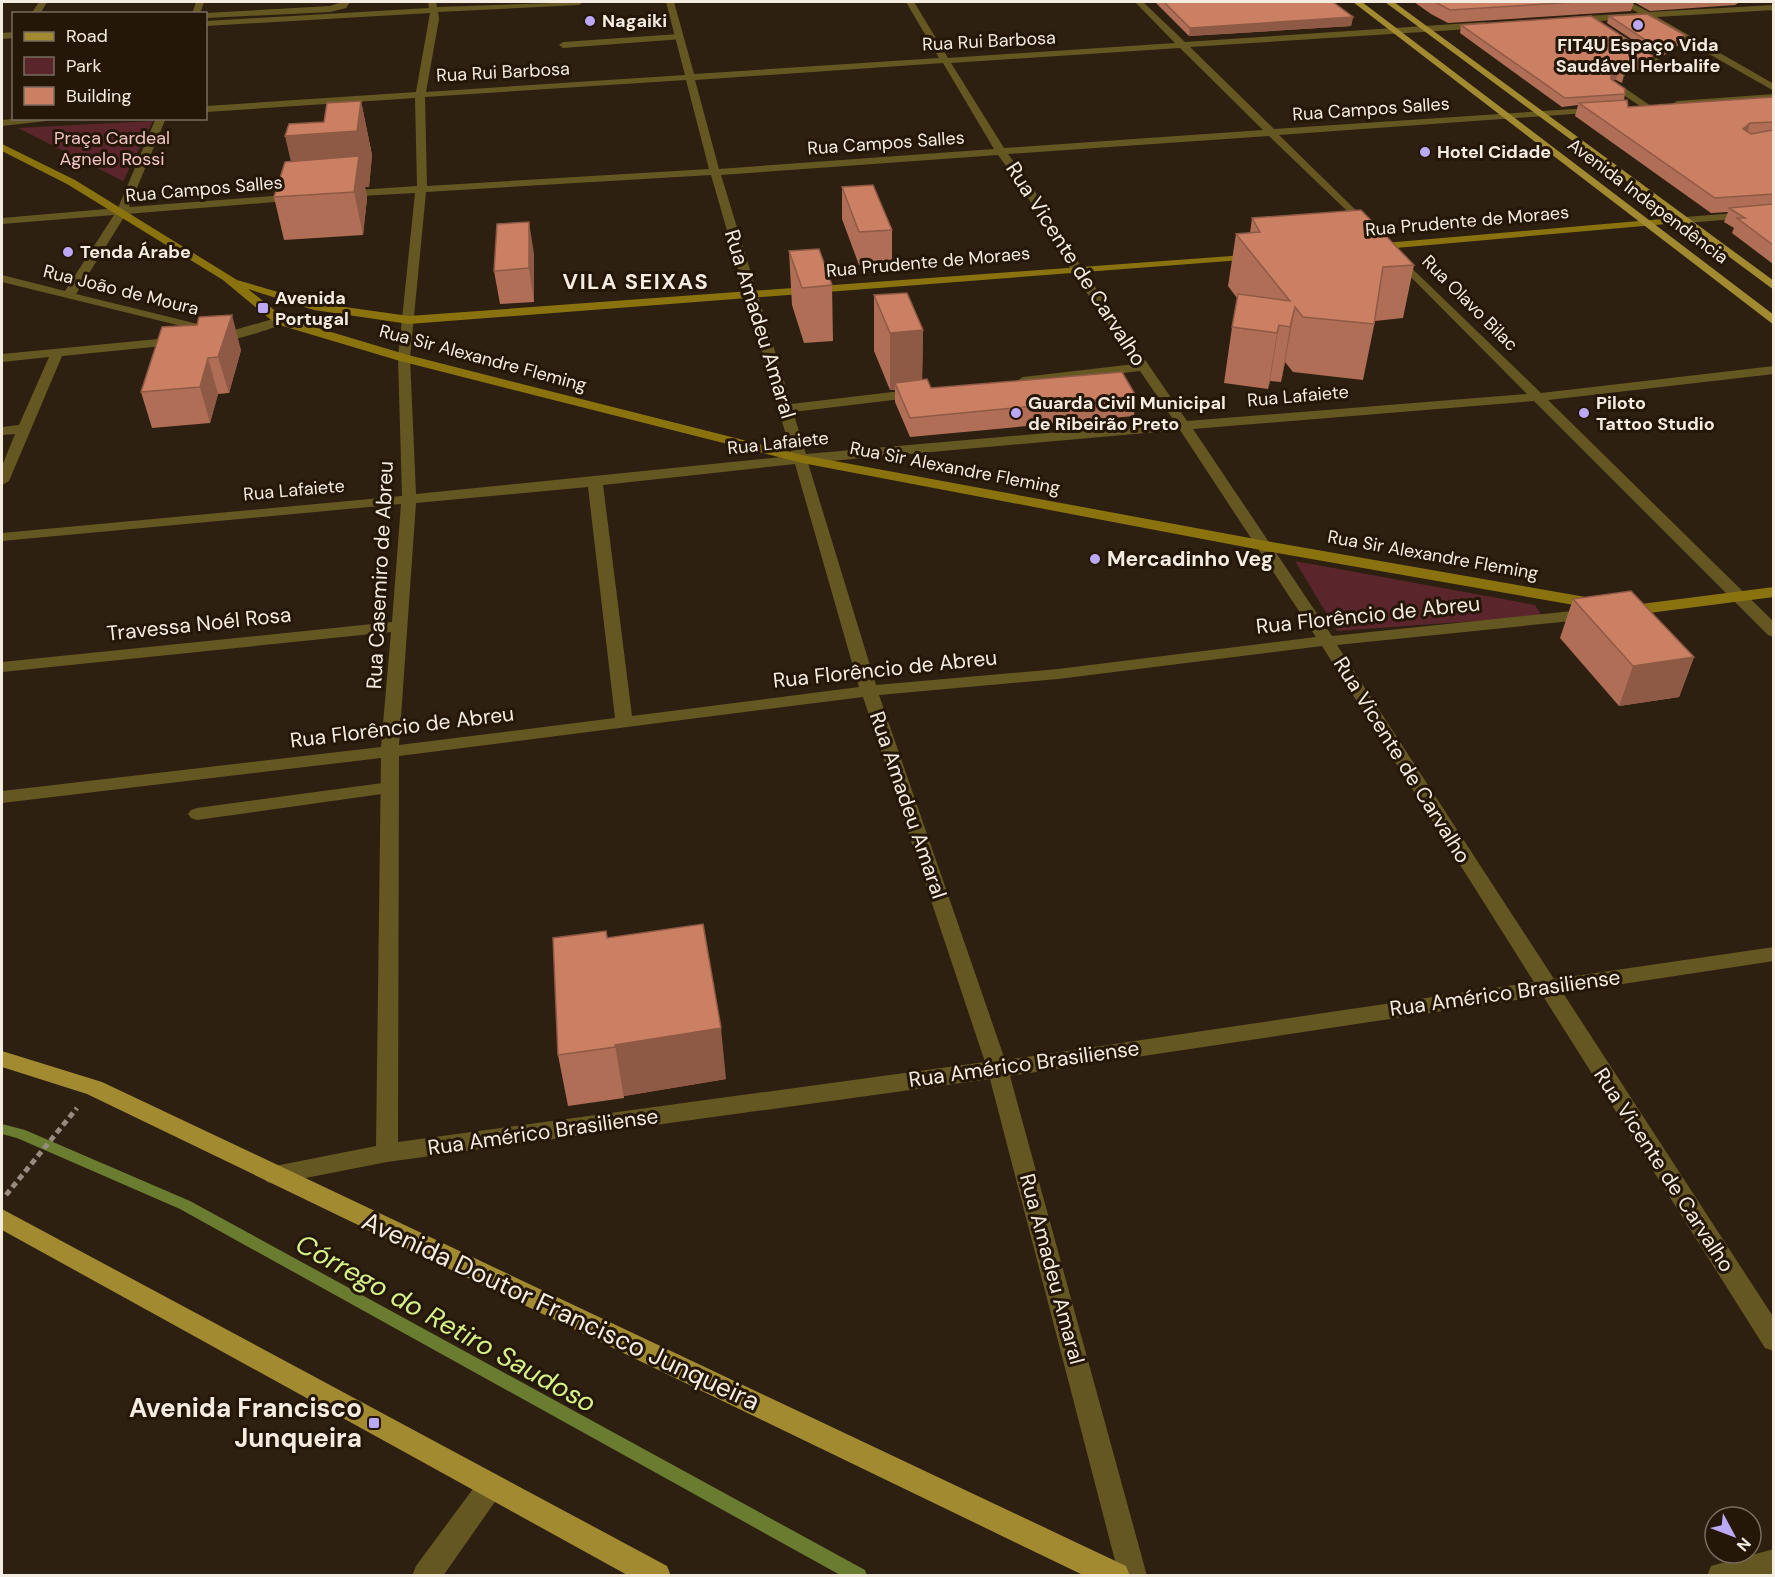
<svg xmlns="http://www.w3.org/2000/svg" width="1775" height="1577" font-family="'DM Sans',sans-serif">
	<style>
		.green { fill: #5a262c }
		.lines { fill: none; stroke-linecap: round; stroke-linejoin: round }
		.stream { fill: #6a7c2f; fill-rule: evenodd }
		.path { stroke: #968b7e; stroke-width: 5; stroke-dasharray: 6 4; stroke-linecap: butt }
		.service { fill: #655722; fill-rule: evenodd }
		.minor { fill: #655722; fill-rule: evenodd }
		.secondary { fill: #8a730e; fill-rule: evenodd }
		.primary { fill: #a28a30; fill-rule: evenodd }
		.wall { fill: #af6e55 }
		.shaded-wall { fill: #8f5a45 }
		.building { fill: #cc8063; stroke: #8f5a45; stroke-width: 1.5 }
		.poi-dot { fill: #bca9f5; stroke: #241708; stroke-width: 2 }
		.labels { text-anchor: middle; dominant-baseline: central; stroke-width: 6; stroke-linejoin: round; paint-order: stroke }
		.far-poi-label { font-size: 18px; font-weight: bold; fill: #f4ebe1; stroke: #241708; text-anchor: start }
		.far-street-label { font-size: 18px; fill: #f4ebe1; stroke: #241708 }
		.far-park-label { font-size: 18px; fill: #f1c3c5; stroke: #241708 }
		.street-label { font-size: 21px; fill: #f4ebe1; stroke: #241708 }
		.poi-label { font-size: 21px; font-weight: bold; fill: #f4ebe1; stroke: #241708; text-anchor: start }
		.far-district-label { font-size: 22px; font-weight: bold; letter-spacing: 1.5px; fill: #f4ebe1; stroke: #241708 }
		.near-street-label { font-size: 26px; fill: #f4ebe1; stroke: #241708 }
		.near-poi-label { font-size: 26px; font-weight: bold; fill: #f4ebe1; stroke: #241708; text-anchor: end }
		.near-water-label { font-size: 27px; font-style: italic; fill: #d6f188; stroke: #241708 }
	</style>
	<rect width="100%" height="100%" fill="#2e2011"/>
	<path class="green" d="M 153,121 L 123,181 L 18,128 Z
		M 1295,561 L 1535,605 L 1542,616 L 1337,631 Z"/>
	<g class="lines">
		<path class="stream" d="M 2,1124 L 25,1130 L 190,1201 L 865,1570 L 867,1576 L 842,1576 L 180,1209 L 17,1138 L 2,1134 Z"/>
		<path class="path" d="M 6,1195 L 77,1108"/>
		<path class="service" d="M 342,2 L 350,2 L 346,8 L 330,12 L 206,18 L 206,13 L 330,6 Z
			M 679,34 L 683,37 L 682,39 L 563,48 L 559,45 L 563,42 Z
			M 1629,43 L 1635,43 L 1677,72 L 1669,74 L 1629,47 Z
			M 1610,82 L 1616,82 L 1651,106 L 1643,108 L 1610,86 Z
			M 390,782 L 399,788 L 396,792 L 197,820 L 191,818 L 188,814 L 191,810 L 197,808 Z"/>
		<path class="minor" d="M 39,2 L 47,2 L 40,14 L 31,14 Z
			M 196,2 L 204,2 L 200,14 L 192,14 Z
			M 428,2 L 436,2 L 437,7 L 583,2 L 579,5 L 438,12 L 439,19 L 426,92 L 685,75 L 666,2 L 674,2 L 694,74 L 939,58 L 906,2 L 914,2 L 948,58 L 1175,43 L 1135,2 L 1143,2 L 1185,42 L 1485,22 L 1489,25 L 1485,28 L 1190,47 L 1274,129 L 1604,107 L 1604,111 L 1601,112 L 1279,135 L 1372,226 L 1372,230 L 1368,231 L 1269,136 L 1008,154 L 1031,185 L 1082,268 L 1187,421 L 1527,394 L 1392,258 L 1392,254 L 1396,253 L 1541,393 L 1774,366 L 1774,374 L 1548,400 L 1774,622 L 1774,637 L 1768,635 L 1534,401 L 1193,429 L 1332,636 L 1591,609 L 1599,614 L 1591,619 L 1337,645 L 1554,979 L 1774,947 L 1774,961 L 1563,993 L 1774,1318 L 1774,1351 L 1765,1348 L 1543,996 L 1010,1076 L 1147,1576 L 1119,1576 L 990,1079 L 387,1162 L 275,1184 L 267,1182 L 264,1175 L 267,1168 L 275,1166 L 376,1146 L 381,758 L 2,803 L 2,791 L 381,747 L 391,632 L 2,672 L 2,662 L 392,622 L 401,504 L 2,541 L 2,533 L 402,496 L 398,358 L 415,193 L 342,197 L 337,194 L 342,191 L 417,186 L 415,98 L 206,112 L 206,106 L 416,92 L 430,13 L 206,26 L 206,21 L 429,8 ZM 1180,48 L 1263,130 L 1004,148 L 951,63 ZM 943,63 L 994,149 L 719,169 L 695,80 ZM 686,80 L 709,169 L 427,186 L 425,97 ZM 998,155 L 1021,186 L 1070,268 L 1135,364 L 1023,377 L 1017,381 L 1023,385 L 1140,371 L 1175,422 L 806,454 L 793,412 L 918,397 L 925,393 L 918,389 L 791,404 L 721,175 ZM 711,175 L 792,456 L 416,494 L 410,358 L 426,192 ZM 1180,430 L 1316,637 L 1058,669 L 876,685 L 808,463 ZM 795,464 L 859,687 L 632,716 L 603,485 ZM 588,487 L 615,718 L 399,745 L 416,503 ZM 1322,646 L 1534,982 L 1005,1060 L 879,695 L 1058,679 ZM 863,697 L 985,1062 L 398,1142 L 399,756 Z
			M 1621,2 L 1630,2 L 1649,12 L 1774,5 L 1774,10 L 1657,17 L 1774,84 L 1774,91 L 1646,18 L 1569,23 L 1565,20 L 1569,17 L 1638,13 Z
			M 14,32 L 14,38 L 2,39 L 2,33 Z
			M 1774,94 L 1774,100 L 1677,107 L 1672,104 L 1677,101 Z
			M 22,118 L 72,118 L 2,126 L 2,120 Z
			M 156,118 L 166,118 L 129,207 L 299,194 L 304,197 L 299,200 L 126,214 L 76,294 L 214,328 L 214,334 L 2,282 L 2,275 L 65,291 L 114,215 L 2,224 L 2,218 L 118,208 Z
			M 1774,210 L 1774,216 L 1685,223 L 1679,220 L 1685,217 Z
			M 280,317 L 286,321 L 284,324 C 268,329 218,349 206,338 Z
			M 179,337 L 185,341 L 183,344 L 62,356 L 9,481 L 2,485 L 2,466 L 15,434 L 2,435 L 2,427 L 19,425 L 49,357 L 2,362 L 2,354 Z
			M 490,1474 L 499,1478 L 503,1487 L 499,1496 L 443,1576 L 412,1576 L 416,1566 L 481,1478 Z
			M 1774,1549 L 1774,1576 L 1707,1576 L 1711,1566 Z"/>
		<path class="secondary" d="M 2,144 L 75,180 L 237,280 L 316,303 L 409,316 L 1259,254 L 1259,258 L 1255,259 L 409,324 L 314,310 L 248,289 L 284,318 L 408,355 L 802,455 L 1266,541 L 1597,599 L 1605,604 L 1597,609 L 1266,551 L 802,463 L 400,361 L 276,324 L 223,280 L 67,184 L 2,151 Z
			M 1685,217 L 1691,220 L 1689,222 L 1373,250 L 1367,247 L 1373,244 Z
			M 1774,587 L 1774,597 L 1633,615 L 1619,611 L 1617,608 L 1625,603 L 1633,605 Z"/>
		<path class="primary" d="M 1353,2 L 1362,2 L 1774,315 L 1774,325 Z
			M 1385,2 L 1394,2 L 1774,281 L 1774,290 Z
			M 2,1051 L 102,1082 L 1126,1566 L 1130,1576 L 1085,1576 L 87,1094 L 2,1067 Z
			M 2,1209 L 667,1566 L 671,1576 L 629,1576 L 2,1230 Z"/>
	</g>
	<path class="wall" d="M 1155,2 L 1333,2 L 1353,17 L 1351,26 L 1189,36 Z
		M 1414,2 L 1740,2 L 1735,5 L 1650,11 L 1634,2 L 1631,11 L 1448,23 L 1431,14 Z
		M 1609,16 L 1685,35 L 1683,42 L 1660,58 L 1607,23 Z
		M 1461,25 L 1653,56 L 1651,65 L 1643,70 L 1624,71 L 1624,75 L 1622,83 L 1616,80 L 1612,80 L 1625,94 L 1624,100 L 1628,107 L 1773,97 L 1773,264 L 1732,233 L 1734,228 L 1724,222 L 1728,212 L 1711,213 L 1575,116 L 1578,105 L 1562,107 L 1460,33 Z
		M 361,101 L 372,155 L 369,187 L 365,187 L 367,198 L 363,235 L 284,240 L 274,197 L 291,161 L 324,122 Z
		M 842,187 L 892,230 L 892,263 L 859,265 L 842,219 Z
		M 1252,218 L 1414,265 L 1403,318 L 1375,321 L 1363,380 L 1293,372 L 1285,362 L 1281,382 L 1270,381 L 1268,389 L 1224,383 L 1232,327 L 1237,298 L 1228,286 L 1236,234 L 1250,233 Z
		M 789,251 L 832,285 L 833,341 L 804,343 L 792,305 Z
		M 534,254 L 534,302 L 500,304 L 494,271 Z
		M 874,295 L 923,330 L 922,380 L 931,388 L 1136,396 L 1134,416 L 910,437 L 895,402 L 895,390 L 890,390 L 874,351 Z
		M 162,327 L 241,350 L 229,393 L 218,394 L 210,423 L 152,428 L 141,392 Z
		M 1573,599 L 1694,657 L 1679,697 L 1619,706 L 1560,638 Z
		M 606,931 L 608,938 L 726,1079 L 624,1096 L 624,1098 L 568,1106 L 558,1055 Z"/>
	<path class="shaded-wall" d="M 1353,17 L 1351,26 L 1189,36 L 1190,28 Z
		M 1685,35 L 1683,42 L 1660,58 L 1662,51 Z
		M 1653,56 L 1651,65 L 1643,70 L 1646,62 Z
		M 1618,71 L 1616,80 L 1608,80 L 1611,72 Z
		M 361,101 L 372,155 L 369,187 L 365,187 L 367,198 L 363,235 L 354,192 L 298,192 L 285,136 L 357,131 Z
		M 1750,123 L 1746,137 L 1743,129 Z
		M 529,222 L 534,254 L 534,302 L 529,268 Z
		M 1295,307 L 1285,362 L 1281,382 L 1290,327 Z
		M 232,315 L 241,350 L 229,393 L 218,357 Z
		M 1279,325 L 1270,381 L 1268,389 L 1277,333 Z
		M 923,330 L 922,387 L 895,383 L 895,390 L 890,390 L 890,333 Z
		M 208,358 L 218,394 L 210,423 L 200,387 Z
		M 1694,657 L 1679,697 L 1619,706 L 1633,666 Z
		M 721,1028 L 726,1079 L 624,1096 L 624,1098 L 615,1045 Z"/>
	<path class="building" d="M 1164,2 L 1333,2 L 1353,17 L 1190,28 Z
		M 1435,2 L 1577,2 L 1450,10 Z
		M 1647,14 L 1685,35 L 1662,51 L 1609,16 Z
		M 1591,16 L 1653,56 L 1646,62 L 1623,63 L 1624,75 L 1618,71 L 1611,72 L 1611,79 L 1625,89 L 1625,94 L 1565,98 L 1461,25 Z
		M 1773,97 L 1773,122 L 1750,123 L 1743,129 L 1751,134 L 1773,130 L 1773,194 L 1715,198 L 1579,103 L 1627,100 L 1628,107 Z
		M 361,101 L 357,131 L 285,136 L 289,124 L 324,122 L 327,103 Z
		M 359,156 L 354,192 L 274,197 L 285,162 Z
		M 873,185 L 892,230 L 859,232 L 842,187 Z
		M 1773,204 L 1773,245 L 1737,218 L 1745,218 L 1729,208 Z
		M 1361,210 L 1414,265 L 1383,267 L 1374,324 L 1303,317 L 1295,307 L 1290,327 L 1279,325 L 1277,333 L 1232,327 L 1238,294 L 1290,301 L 1236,234 L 1260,232 L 1252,218 Z
		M 529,222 L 529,268 L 494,271 L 497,224 Z
		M 819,249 L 832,285 L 802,288 L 789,251 Z
		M 907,293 L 923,330 L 890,333 L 874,295 Z
		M 232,315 L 218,357 L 208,358 L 200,387 L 141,392 L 162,327 L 197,325 L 199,317 Z
		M 1122,372 L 1136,396 L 910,418 L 895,383 L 927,379 L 931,388 Z
		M 1631,591 L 1694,657 L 1633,666 L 1573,599 Z
		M 703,924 L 721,1028 L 615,1045 L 615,1047 L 558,1055 L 553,938 L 606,931 L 607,938 Z"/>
	<g class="poi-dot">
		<circle cx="590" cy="21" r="6"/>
		<circle cx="1638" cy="25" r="6"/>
		<circle cx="1425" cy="152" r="6"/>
		<circle cx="68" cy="252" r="6"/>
		<rect x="257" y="302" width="12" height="12" rx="3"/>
		<circle cx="1016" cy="413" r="6"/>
		<circle cx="1584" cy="413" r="6"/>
		<circle cx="1095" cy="559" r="6"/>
		<rect x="368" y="1417" width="12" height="12" rx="3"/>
	</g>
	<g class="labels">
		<g class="far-poi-label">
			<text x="602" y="21">Nagaiki</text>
			<text x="1638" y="45" text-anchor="middle">FIT4U Espaço Vida<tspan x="1638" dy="21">Saudável Herbalife</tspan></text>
			<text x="1437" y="152">Hotel Cidade</text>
			<text x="80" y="252">Tenda Árabe</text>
			<text x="275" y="298">Avenida<tspan x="275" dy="21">Portugal</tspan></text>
			<text x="1028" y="403">Guarda Civil Municipal<tspan x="1028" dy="21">de Ribeirão Preto</tspan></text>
			<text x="1596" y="403">Piloto<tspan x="1596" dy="21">Tattoo Studio</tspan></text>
		</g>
		<g class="far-street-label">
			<text transform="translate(989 41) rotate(-3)">Rua Rui Barbosa</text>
			<text transform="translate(503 72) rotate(-3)">Rua Rui Barbosa</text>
			<text transform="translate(1371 109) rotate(-4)">Rua Campos Salles</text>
			<text transform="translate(886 143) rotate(-4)">Rua Campos Salles</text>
			<text transform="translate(204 189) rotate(-5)">Rua Campos Salles</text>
			<text transform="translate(1648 201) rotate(37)">Avenida Independência</text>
			<text transform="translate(1467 221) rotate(-5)">Rua Prudente de Moraes</text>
			<text transform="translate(928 262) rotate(-5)">Rua Prudente de Moraes</text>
			<text transform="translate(121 290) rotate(14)">Rua João de Moura</text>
			<text transform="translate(1470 303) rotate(45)">Rua Olavo Bilac</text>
			<text transform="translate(483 358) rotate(15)">Rua Sir Alexandre Fleming</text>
			<text transform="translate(1298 396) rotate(-5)">Rua Lafaiete</text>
			<text transform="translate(778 443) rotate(-6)">Rua Lafaiete</text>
			<text transform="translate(955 468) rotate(11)">Rua Sir Alexandre Fleming</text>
			<text transform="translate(294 490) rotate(-5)">Rua Lafaiete</text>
			<text transform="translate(1433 555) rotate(10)">Rua Sir Alexandre Fleming</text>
		</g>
		<g class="far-park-label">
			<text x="112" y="138">Praça Cardeal<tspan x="112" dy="21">Agnelo Rossi</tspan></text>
		</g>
		<g class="street-label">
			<text transform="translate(1076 264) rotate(57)">Rua Vicente de Carvalho</text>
			<text transform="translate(760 324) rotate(73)">Rua Amadeu Amaral</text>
			<text transform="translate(380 575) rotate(-87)">Rua Casemiro de Abreu</text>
			<text transform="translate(1368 615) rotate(-6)">Rua Florêncio de Abreu</text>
			<text transform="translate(199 624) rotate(-6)">Travessa Noél Rosa</text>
			<text transform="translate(885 669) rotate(-6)">Rua Florêncio de Abreu</text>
			<text transform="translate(402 727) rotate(-7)">Rua Florêncio de Abreu</text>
			<text transform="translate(1402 760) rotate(58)">Rua Vicente de Carvalho</text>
			<text transform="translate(908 805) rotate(71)">Rua Amadeu Amaral</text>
			<text transform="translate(1505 993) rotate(-8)">Rua Américo Brasiliense</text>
			<text transform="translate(1024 1064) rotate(-8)">Rua Américo Brasiliense</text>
			<text transform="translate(543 1132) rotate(-8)">Rua Américo Brasiliense</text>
			<text transform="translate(1664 1170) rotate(57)">Rua Vicente de Carvalho</text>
			<text transform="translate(1052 1269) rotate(75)">Rua Amadeu Amaral</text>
		</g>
		<g class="poi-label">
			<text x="1107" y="559">Mercadinho Veg</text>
		</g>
		<g class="far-district-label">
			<text x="636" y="281">VILA SEIXAS</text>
		</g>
		<g class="near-street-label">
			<text transform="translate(561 1311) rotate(25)">Avenida Doutor Francisco Junqueira</text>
		</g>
		<g class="near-poi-label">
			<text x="362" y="1408">Avenida Francisco<tspan x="362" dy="30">Junqueira</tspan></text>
		</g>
		<g class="near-water-label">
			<text transform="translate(446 1323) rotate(29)">Córrego do Retiro Saudoso</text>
		</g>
	</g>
	<rect width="1775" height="1577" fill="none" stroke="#f4ebe1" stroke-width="6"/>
	<rect x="12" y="12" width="195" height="108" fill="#241708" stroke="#776c5f" stroke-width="1.5"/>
	<rect x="24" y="32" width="30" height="9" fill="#a28a30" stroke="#776c5f" stroke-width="1.5"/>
	<text x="66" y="42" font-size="18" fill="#f4ebe1">Road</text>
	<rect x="24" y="57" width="30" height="18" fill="#5a262c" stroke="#776c5f" stroke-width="1.5"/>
	<text x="66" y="72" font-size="18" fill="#f4ebe1">Park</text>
	<rect x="24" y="87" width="30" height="18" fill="#cc8063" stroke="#776c5f" stroke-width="1.5"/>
	<text x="66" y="102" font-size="18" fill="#f4ebe1">Building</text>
	<g transform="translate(1733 1535) rotate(131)"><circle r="28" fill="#241708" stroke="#776c5f" stroke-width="1.5"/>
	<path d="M0-4.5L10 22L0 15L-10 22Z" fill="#bca9f5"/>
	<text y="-9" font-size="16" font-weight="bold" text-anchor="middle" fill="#f4ebe1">N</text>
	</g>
</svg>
